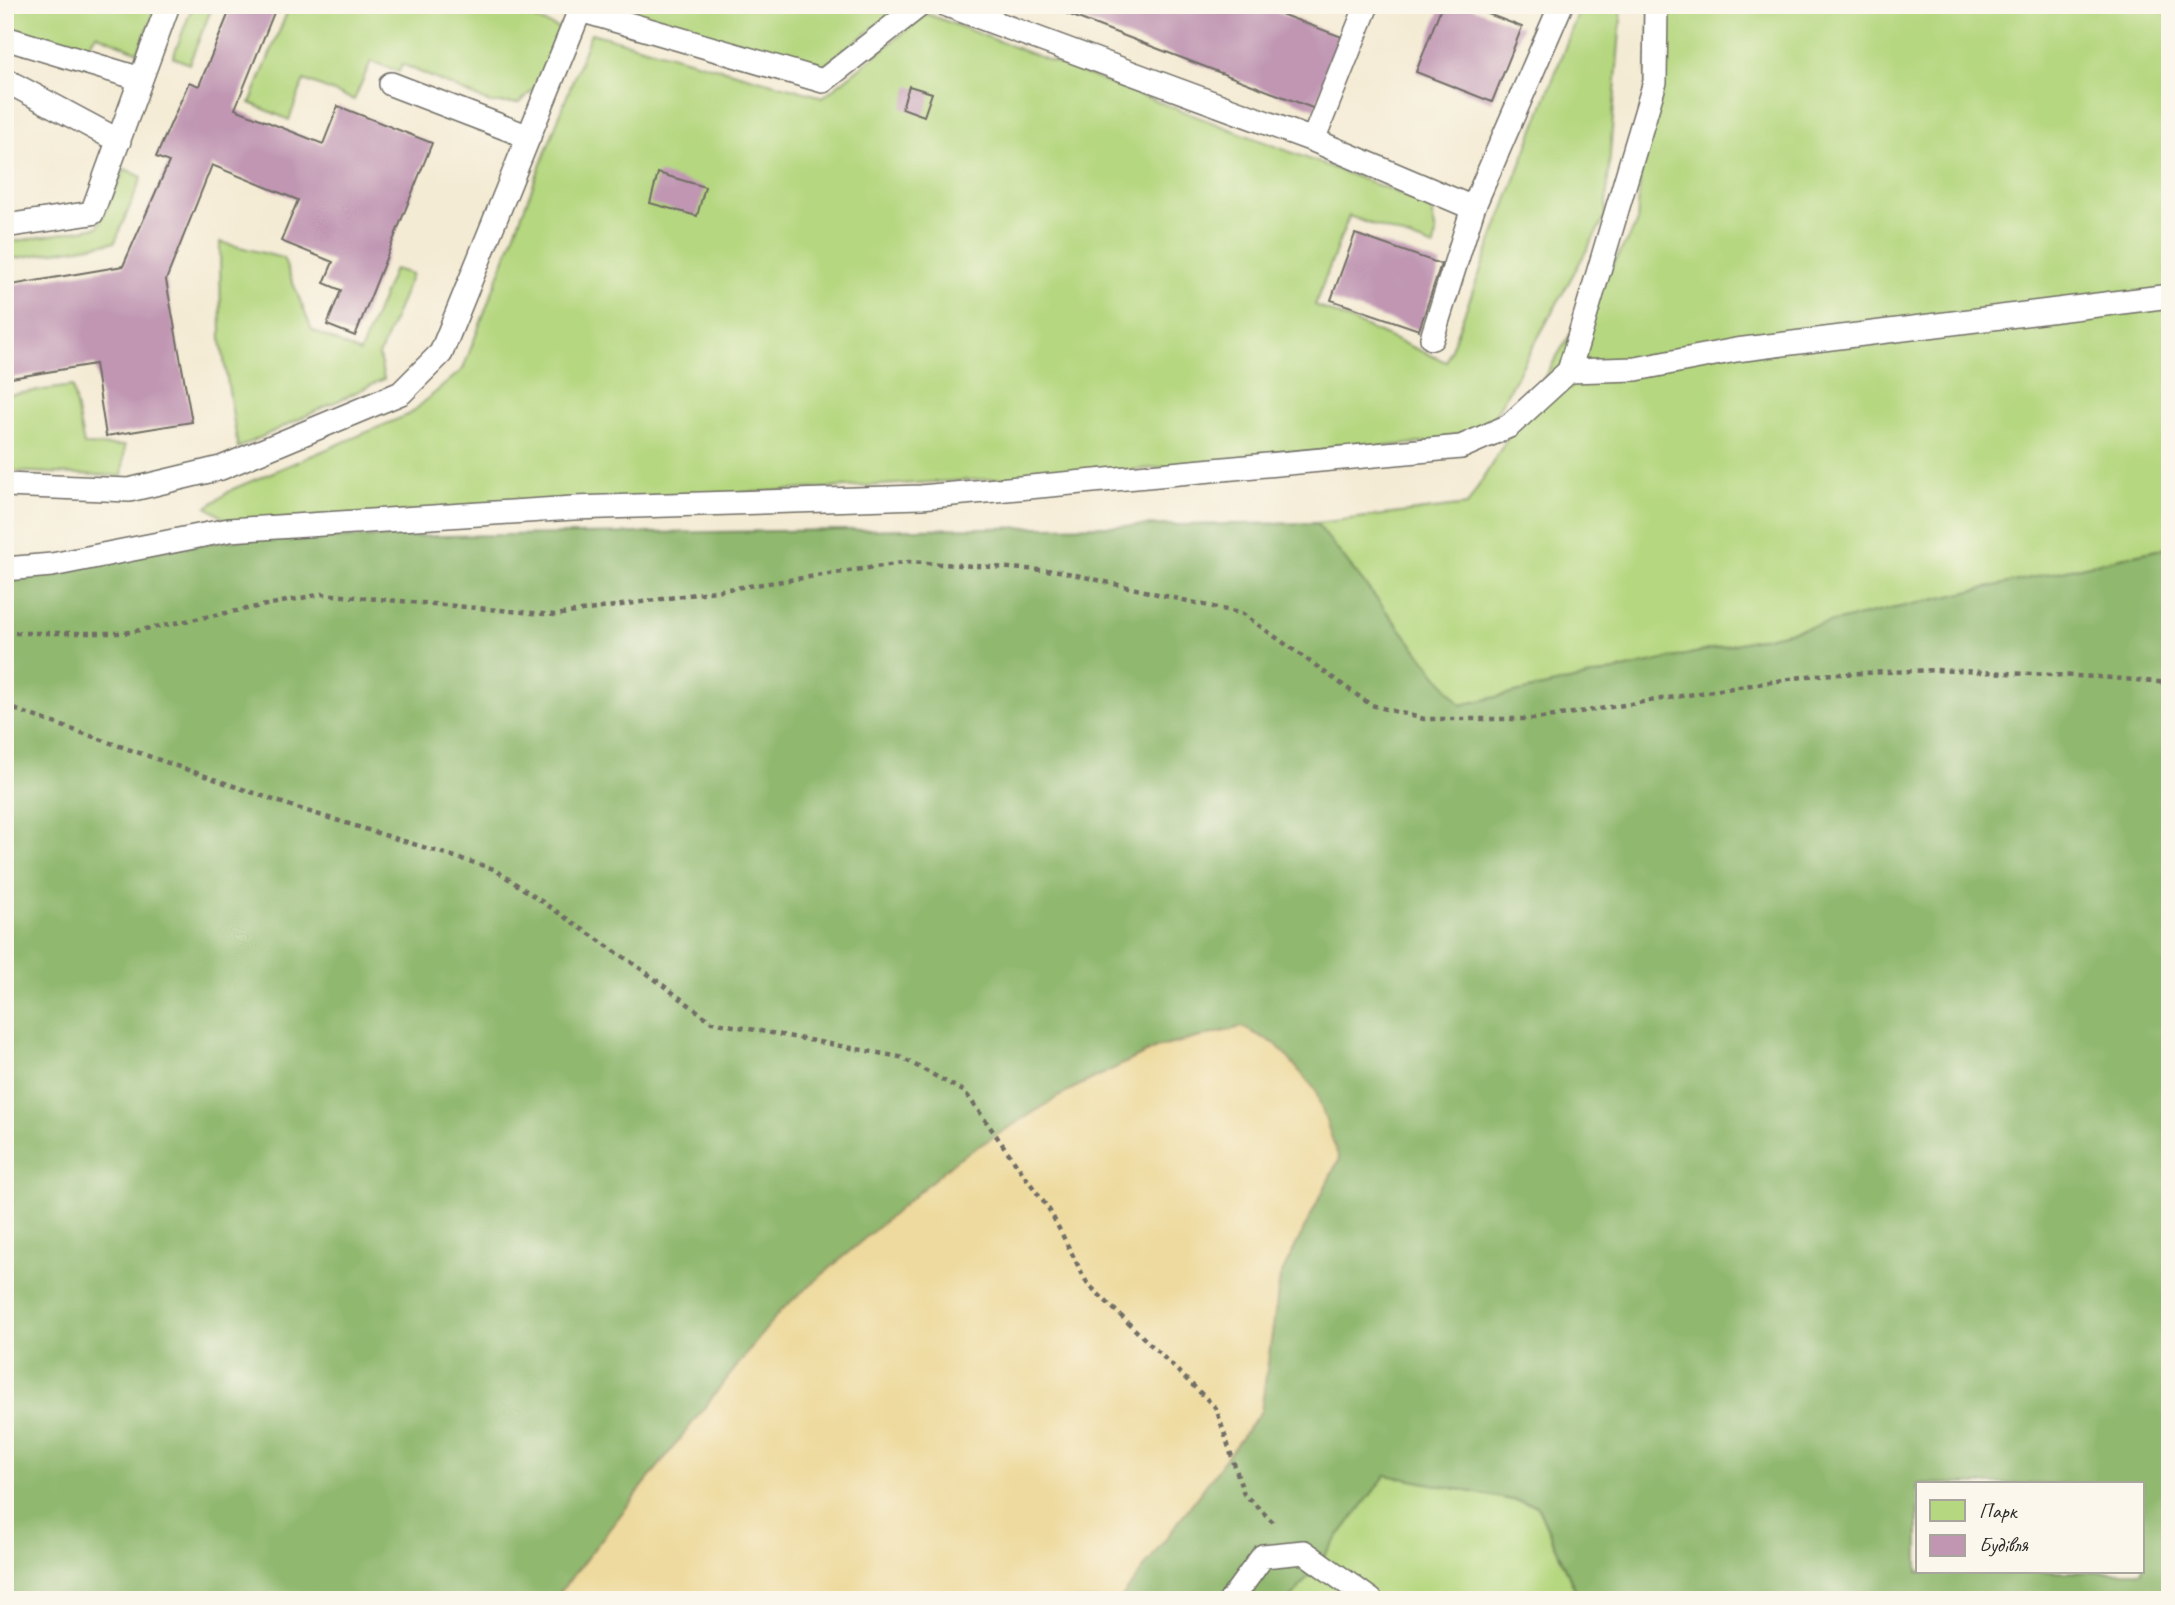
<svg xmlns="http://www.w3.org/2000/svg" width="2175" height="1605" font-family="Caveat,sans-serif">
	<style>
		.green { fill: #b5d77f; stroke: #708155; stroke-width: 2 }
		.forest { fill: #90b86e; stroke: #5e724c; stroke-width: 2; fill-rule: evenodd }
		.sand { fill: #eeda9e; stroke: #8c8264; stroke-width: 2 }
		.building { fill: #c096b2 }
		.lines { fill: none; stroke-linecap: round; stroke-linejoin: round }
		.lane-casing { stroke: #716e66; stroke-width: 26 }
		.path { stroke: #716e66; stroke-width: 4.5; stroke-dasharray: 5 5; stroke-linecap: butt }
		.lane { stroke: #fff; stroke-width: 23 }
	</style>
	<rect width="100%" height="100%" fill="#fbf7ec"/>
	<filter id="ink" filterUnits="userSpaceOnUse"><feTurbulence type="fractalNoise" baseFrequency=".0143" numOctaves="2"/><feDisplacementMap in="SourceGraphic" scale="14" xChannelSelector="R" yChannelSelector="G"/><feConvolveMatrix kernelMatrix="1 2 1 2 8 2 1 2 1" color-interpolation-filters="sRGB"/></filter>
	<filter id="wash" filterUnits="userSpaceOnUse"><feTurbulence type="fractalNoise" baseFrequency=".00686" numOctaves="4" result="noise"/><feDisplacementMap in="SourceGraphic" scale="28" xChannelSelector="R" yChannelSelector="G"/><feGaussianBlur stdDeviation="1.57" result="paint"/><feColorMatrix in="noise" values="0 0 0 0 0 0 0 0 0 0 0 0 0 0 0 0 0 1.4 0 .05"/><feComposite in="paint" operator="in"/></filter>
	<g filter="url(#wash)">
		<rect width="100%" height="100%" fill="#f4ebd4"/>
		<path class="green" d="M 5,5 L 158,5 L 138,52 L 96,34 L 87,48 L 5,28 Z
			M 193,5 L 213,5 L 189,64 L 173,57 Z
			M 290,5 L 502,5 L 563,30 L 537,85 L 520,103 L 490,103 L 402,64 L 399,72 L 371,61 L 354,100 L 304,80 L 289,120 L 250,103 Z
			M 606,5 L 903,5 L 821,68 Z
			M 1581,5 L 1622,5 L 1605,217 L 1489,426 L 1431,442 L 1111,472 L 229,522 L 207,507 L 233,489 L 410,414 L 463,369 L 591,33 L 823,97 L 927,14 L 1430,205 L 1436,233 L 1434,247 L 1349,216 L 1315,305 L 1446,362 Z
			M 1651,5 L 2170,5 L 2170,547 L 1461,705 L 1316,523 L 1467,505 L 1637,224 Z
			M 125,169 L 142,177 L 115,242 L 5,260 L 5,243 L 98,227 Z
			M 220,242 L 283,258 L 312,330 L 360,353 L 394,269 L 412,274 L 379,356 L 384,379 L 238,448 L 221,341 Z
			M 72,386 L 84,445 L 125,446 L 122,476 L 5,471 L 5,395 Z
			M 1386,1474 L 1537,1505 L 1580,1600 L 1290,1600 Z"/>
		<path class="forest" d="M 1316,523 L 1461,705 L 2170,547 L 2170,1600 L 1580,1600 L 1537,1505 L 1386,1475 L 1290,1600 L 1120,1600 L 1261,1411 L 1280,1277 L 1339,1159 L 1242,1027 L 1156,1048 L 1070,1090 L 780,1311 L 554,1600 L 5,1600 L 5,568 L 244,539 ZM 1918,1484 L 2142,1484 L 2142,1572 L 1918,1572 Z"/>
		<path class="sand" d="M 1242,1027 L 1276,1044 L 1315,1089 L 1339,1159 L 1280,1277 L 1261,1411 L 1120,1600 L 554,1600 L 780,1311 L 956,1160 L 1070,1090 L 1156,1048 Z"/>
		<g id="blocks">
			<path class="building" d="M 232,5 L 277,5 L 235,109 L 323,144 L 338,106 L 432,143 L 355,336 L 327,325 L 341,290 L 324,283 L 333,262 L 281,241 L 298,200 L 212,165 L 166,280 L 192,422 L 106,436 L 95,364 L 5,379 L 5,286 L 123,266 L 169,162 L 156,157 L 189,82 L 199,86 Z
				M 1044,5 L 1257,5 L 1342,37 L 1315,109 Z
				M 1442,5 L 1465,5 L 1522,27 L 1492,102 L 1416,72 Z
				M 909,86 L 932,93 L 924,116 L 902,108 Z
				M 658,173 L 705,187 L 697,216 L 650,203 Z
				M 1355,234 L 1441,264 L 1419,330 L 1331,300 Z"/>
		</g>
	</g>
	<g filter="url(#ink)">
		<use href="#blocks" fill-opacity="0" stroke="#716e66" stroke-width="2"/>
		<g class="lines">
			<defs>
				<path id="lane" d="M 947,5 L 1313,140 L 1473,208
					M 1656,5 L 1655,82 L 1569,371 L 1636,369 L 1736,350 L 2170,296
					M 580,10 L 823,81 L 920,5
					M 5,38 L 141,79
					M 5,80 L 119,141
					M 391,84 L 529,137
					M 1313,140 L 1367,5
					M 5,226 L 92,213 L 168,5
					M 1432,338 L 1473,208 L 1561,5
					M 5,485 L 129,490 L 221,468 L 401,393 L 441,353 L 582,5
					M 5,569 L 52,565 L 229,530 L 573,508 L 921,497 L 1461,447 L 1509,426 L 1569,371
					M 1231,1600 L 1263,1556 L 1304,1552 L 1371,1600"/>
			</defs>
			<use href="#lane" class="lane-casing"/>
			<path class="path" d="M 5,633 L 125,633 L 322,594 L 555,615 L 909,562 L 1059,571 L 1243,614 L 1371,705 L 1424,719 L 1535,719 L 1815,675 L 1936,670 L 2100,677 L 2170,683
				M 5,706 L 294,807 L 494,869 L 644,971 L 712,1022 L 900,1057 L 965,1092 L 1050,1211 L 1087,1283 L 1216,1408 L 1244,1494 L 1273,1522"/>
			<use href="#lane" class="lane"/>
		</g>
	</g>
	<rect width="2175" height="1605" fill="none" stroke="#fbf7ec" stroke-width="28"/>
	<rect x="1916" y="1482" width="228" height="91" fill="#fbf7ec" stroke="#a8a59f" stroke-width="2"/>
	<rect x="1930" y="1500" width="35" height="21" fill="#b5d77f" stroke="#a8a59f" stroke-width="2"/>
	<text x="1979" y="1518" font-size="21" fill="#2b2b2b">Парк</text>
	<rect x="1930" y="1535" width="35" height="21" fill="#c096b2" stroke="#a8a59f" stroke-width="2"/>
	<text x="1979" y="1552" font-size="21" fill="#2b2b2b">Будівля</text>
</svg>
